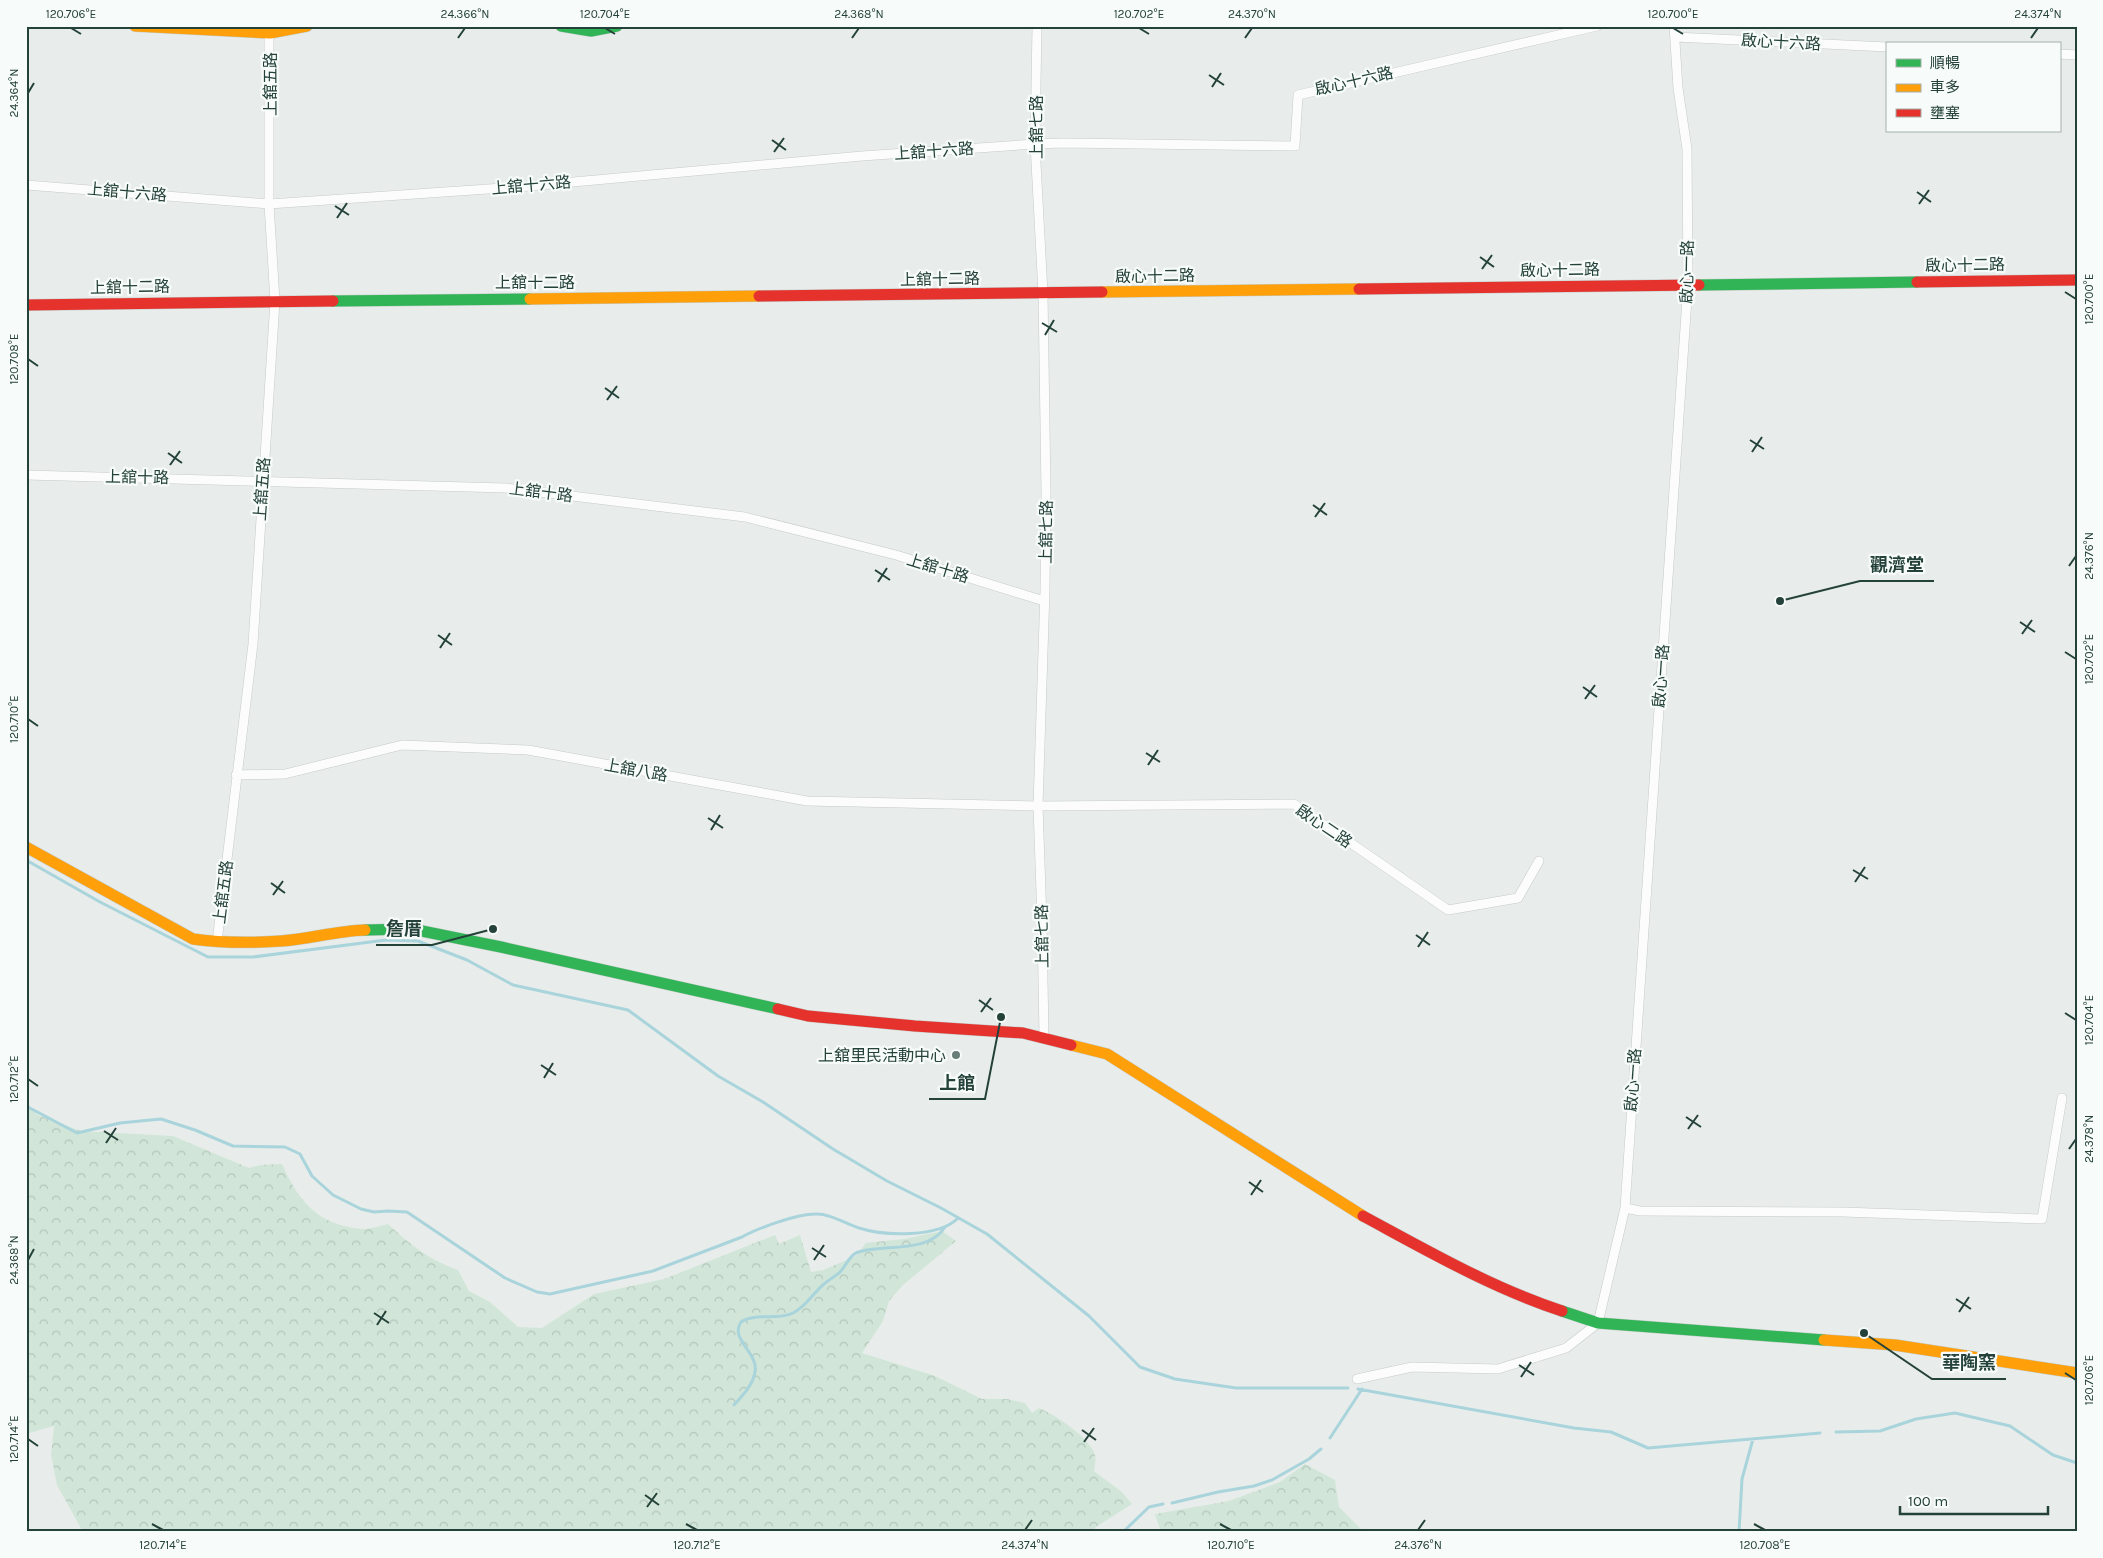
<svg xmlns="http://www.w3.org/2000/svg" width="2103" height="1558" font-family="Karla,'Noto Sans TC',sans-serif">
	<style>
		.forest { fill: url(#forest-crowns) }
		.lines { fill: none; stroke-linecap: round; stroke-linejoin: round }
		.stream { stroke: #a9d4db; stroke-width: 3 }
		.street-casing { stroke: #c5cac8; stroke-width: 10 }
		.fast-casing { stroke: #c3cbc8; stroke-width: 12 }
		.slow-casing { stroke: #c3cbc8; stroke-width: 12 }
		.jam-casing { stroke: #c3cbc8; stroke-width: 12 }
		.street { stroke: #fcfcfc; stroke-width: 9 }
		.fast { stroke: #30b455; stroke-width: 11 }
		.slow { stroke: #ff9f0a; stroke-width: 11 }
		.jam { stroke: #e5322d; stroke-width: 11 }
		.ticks { fill: none; stroke: #24423a; stroke-width: 2 }
		.poi-dot { fill: #697e78; stroke: #f7fbf9; stroke-width: 2 }
		.labels { text-anchor: middle; dominant-baseline: central; stroke-width: 4.5; stroke-linejoin: round; paint-order: stroke }
		.street-label { font-size: 16px; fill: #24423a; stroke: #f7fbf9 }
		.poi-label { font-size: 16px; fill: #24423a; stroke: #f7fbf9; text-anchor: end }
		.leader { fill: none; stroke: #24423a; stroke-width: 2 }
		.callout-dot { fill: #24423a; stroke: #f7fbf9; stroke-width: 2 }
		.callout-label { font-size: 18px; text-anchor: middle; font-weight: bold; fill: #24423a; stroke: #f7fbf9; stroke-width: 4.5; stroke-linejoin: round; paint-order: stroke }
		.neatline { fill: none; stroke: #24423a; stroke-width: 2 }
		.ticks-label { font-size: 12px; text-anchor: middle; fill: #24423a }
	</style>
	<defs>
		<pattern id="forest-crowns" width="20" height="18" patternUnits="userSpaceOnUse" patternTransform="scale(1.25)"><rect width="20" height="18" fill="#d1e6d8"/><path d="M2 6a3 3 0 1 1 6 0M12 15a3 3 0 1 1 6 0" fill="none" stroke="#b3c6ba"/></pattern>
	</defs>
	<rect width="100%" height="100%" fill="#e8edeb"/>
	<path class="forest" d="M 26,1105 L 38,1115 L 81,1131 L 173,1136 L 249,1168 L 260,1165 L 282,1164 C 299,1202 318,1225 362,1229 C 370,1229 380,1226 388,1224 C 412,1246 428,1259 458,1270 L 469,1291 L 490,1302 L 518,1327 L 542,1328 L 594,1294 L 664,1279 L 775,1235 L 779,1244 L 800,1235 L 811,1272 L 823,1270 L 856,1256 L 866,1243 L 904,1239 L 942,1231 L 956,1241 L 903,1285 L 889,1301 L 883,1321 L 862,1353 L 935,1376 L 982,1399 L 1007,1399 L 1025,1403 L 1032,1413 L 1039,1408 C 1056,1415 1089,1437 1095,1455 C 1096,1460 1095,1466 1094,1471 L 1122,1492 L 1132,1504 L 1096,1527 L 1093,1532 L 83,1532 L 57,1485 L 51,1455 L 54,1426 L 26,1434 Z
		M 1305,1464 L 1335,1480 L 1339,1507 L 1364,1532 L 1161,1532 L 1155,1514 L 1229,1501 L 1280,1482 Z"/>
	<g class="lines">
		<path class="stream" d="M 26,860 L 100,902 L 208,957 L 253,957 L 386,940 L 418,941 L 467,960 L 513,985 L 628,1010 L 718,1076 L 763,1102 L 833,1149 L 887,1181 L 941,1208 L 987,1234 L 1089,1316 L 1140,1367 L 1175,1379 L 1236,1388 L 1348,1388
			M 26,1106 L 77,1133 L 120,1123 L 161,1119 L 195,1130 L 233,1146 L 285,1147 L 300,1154 L 312,1176 L 333,1195 L 361,1209 L 374,1212 L 388,1211 L 407,1212 L 505,1278 L 537,1292 L 550,1294 L 653,1271 L 742,1237 C 758,1228 797,1214 815,1214 C 829,1213 846,1224 859,1228 C 884,1236 939,1238 958,1218
			M 1358,1389 L 1574,1428 L 1611,1432 L 1648,1448 L 1820,1433
			M 734,1405 C 742,1396 753,1385 755,1372 C 759,1353 729,1339 741,1322 C 756,1312 777,1321 793,1313 C 806,1307 813,1293 824,1284 C 828,1280 834,1277 839,1273 C 845,1268 849,1256 856,1253 C 880,1243 928,1255 945,1227
			M 1836,1432 L 1880,1431 L 1916,1419 L 1955,1413 L 2010,1426 L 2053,1455 L 2077,1463
			M 1330,1438 L 1362,1389
			M 1172,1503 L 1218,1492 L 1254,1486 L 1272,1480 L 1309,1459 L 1321,1449
			M 1123,1532 L 1149,1507 L 1163,1504
			M 1739,1532 L 1742,1479 L 1753,1439"/>
		<defs>
			<path id="street" d="M 1037,26 L 1035,144 L 1043,293 L 1046,492 L 1045,590 L 1038,806 L 1042,921 L 1044,1037
				M 1675,37 L 1887,47
				M 2059,54 L 2077,55
				M 26,185 L 269,204 L 518,187 L 862,156 L 1035,144 L 1063,143 L 1295,146 L 1298,95 L 1597,26
				M 26,475 L 506,488 L 745,517 L 896,555 L 1044,601
				M 236,775 L 285,774 L 402,745 L 528,750 L 807,801 L 1038,806 L 1294,804 L 1448,910 L 1518,898 L 1539,861
				M 217,942 L 253,644 L 275,301 L 269,204 L 269,26
				M 1625,1208 L 1640,1211 L 1843,1212 L 2042,1219 L 2062,1098
				M 1357,1379 L 1412,1367 L 1498,1369 L 1566,1348 L 1598,1323 L 1625,1208 L 1688,284 L 1687,149 L 1678,88 L 1674,26"/>
			<path id="fast" d="M 561,26 L 591,31 L 617,26
				M 1699,285 L 1917,282
				M 333,301 L 530,299
				M 365,930 L 412,929 L 501,947 L 778,1009
				M 1562,1311 L 1598,1323 L 1824,1340"/>
			<path id="slow" d="M 135,26 L 270,33 L 307,26
				M 1102,292 L 1359,289
				M 530,299 L 759,296
				M 26,847 L 193,939 C 222,943 252,943 281,941 C 309,939 336,931 365,930
				M 1071,1045 L 1107,1054 L 1363,1216
				M 1824,1340 L 1895,1345 L 2077,1373"/>
			<path id="jam" d="M 1917,282 L 2077,280
				M 1359,289 L 1699,285
				M 759,296 L 1102,292
				M 26,305 L 333,301
				M 778,1009 L 808,1016 L 915,1026 L 1023,1033 L 1071,1045
				M 1363,1216 C 1428,1251 1492,1288 1562,1311"/>
		</defs>
		<use href="#street" class="street-casing"/>
		<use href="#fast" class="fast-casing"/>
		<use href="#slow" class="slow-casing"/>
		<use href="#jam" class="jam-casing"/>
		<use href="#street" class="street"/>
		<use href="#fast" class="fast"/>
		<use href="#slow" class="slow"/>
		<use href="#jam" class="jam"/>
	</g>
	<path class="ticks" d="M 71,28 L 81,34M 605,28 L 615,34M 1139,28 L 1149,34M 1673,28 L 1683,34M 458,38 L 465,28M 852,38 L 859,28M 1245,38 L 1252,28M 2031,38 L 2038,28M 1209,75 L 1224,85M 1212,87 L 1221,73M 28,93 L 34,83M 772,140 L 786,150M 774,152 L 784,138M 1917,192 L 1931,202M 1919,204 L 1929,190M 335,206 L 349,215M 337,218 L 347,203M 1480,257 L 1494,267M 1482,269 L 1492,255M 2065,292 L 2076,299M 1042,323 L 1057,332M 1045,335 L 1054,320M 28,359 L 38,366M 605,388 L 619,398M 607,400 L 617,386M 1750,440 L 1764,449M 1752,452 L 1762,437M 168,453 L 182,463M 170,465 L 180,451M 1313,505 L 1327,515M 1315,517 L 1325,503M 2069,566 L 2076,556M 875,570 L 890,580M 878,582 L 887,568M 2020,622 L 2035,632M 2022,634 L 2032,620M 438,635 L 452,645M 440,648 L 450,633M 2065,652 L 2076,659M 1583,687 L 1597,697M 1585,699 L 1595,685M 28,719 L 38,726M 1146,753 L 1160,762M 1148,765 L 1158,750M 708,818 L 723,828M 711,830 L 720,815M 1853,870 L 1868,879M 1855,882 L 1865,867M 271,883 L 285,893M 273,895 L 283,881M 1416,935 L 1430,945M 1418,947 L 1428,932M 979,1000 L 993,1010M 981,1012 L 991,998M 2065,1013 L 2076,1020M 541,1065 L 556,1075M 544,1078 L 553,1063M 28,1079 L 38,1086M 1686,1117 L 1701,1127M 1688,1129 L 1698,1115M 104,1131 L 118,1140M 106,1143 L 116,1128M 2069,1149 L 2076,1139M 1249,1182 L 1263,1192M 1251,1195 L 1261,1180M 812,1248 L 826,1257M 28,1260 L 34,1249M 814,1260 L 824,1245M 1956,1299 L 1971,1309M 1959,1312 L 1969,1297M 374,1313 L 389,1323M 377,1325 L 386,1311M 1519,1365 L 1534,1375M 2065,1373 L 2076,1380M 1521,1377 L 1531,1362M 1082,1430 L 1096,1440M 28,1439 L 38,1446M 1084,1442 L 1094,1428M 645,1495 L 659,1505M 647,1507 L 657,1493M 152,1524 L 163,1530M 686,1524 L 697,1530M 1220,1524 L 1231,1530M 1754,1524 L 1765,1530M 1025,1530 L 1032,1520M 1418,1530 L 1425,1520"/>
	<circle class="poi-dot" cx="956" cy="1055" r="5"/>
	<g class="labels">
		<g class="street-label">
			<text transform="translate(1781 42) rotate(3)">啟心十六路</text>
			<text transform="translate(1354 81) rotate(-13)">啟心十六路</text>
			<text transform="translate(270 84) rotate(-90)">上舘五路</text>
			<text transform="translate(1036 127) rotate(-90)">上舘七路</text>
			<text transform="translate(934 151) rotate(-4)">上舘十六路</text>
			<text transform="translate(531 185) rotate(-5)">上舘十六路</text>
			<text transform="translate(127 192) rotate(5)">上舘十六路</text>
			<text transform="translate(1965 265) rotate(-1)">啟心十二路</text>
			<text transform="translate(1560 270) rotate(-1)">啟心十二路</text>
			<text transform="translate(1687 272) rotate(-89)">啟心一路</text>
			<text transform="translate(1155 276) rotate(-1)">啟心十二路</text>
			<text transform="translate(940 279) rotate(-1)">上舘十二路</text>
			<text x="535" y="282">上舘十二路</text>
			<text transform="translate(130 287) rotate(-1)">上舘十二路</text>
			<text transform="translate(137 477) rotate(1)">上舘十路</text>
			<text transform="translate(262 489) rotate(-86)">上舘五路</text>
			<text transform="translate(541 492) rotate(7)">上舘十路</text>
			<text transform="translate(1046 532) rotate(-89)">上舘七路</text>
			<text transform="translate(938 568) rotate(17)">上舘十路</text>
			<text transform="translate(1661 676) rotate(-86)">啟心一路</text>
			<text transform="translate(636 770) rotate(10)">上舘八路</text>
			<text transform="translate(1324 826) rotate(34)">啟心二路</text>
			<text transform="translate(223 892) rotate(-83)">上舘五路</text>
			<text transform="translate(1042 936) rotate(-91)">上舘七路</text>
			<text transform="translate(1633 1080) rotate(-86)">啟心一路</text>
		</g>
		<g class="poi-label">
			<text x="946" y="1055">上舘里民活動中心</text>
		</g>
	</g>
	<path class="leader" d="M1780 601L1860 581H1934M493 929L432 945H376M1001 1017L985 1099H929M1864 1333L1932 1379H2006"/>
	<g class="callout-dot">
		<circle cx="1780" cy="601" r="5"/>
		<circle cx="493" cy="929" r="5"/>
		<circle cx="1001" cy="1017" r="5"/>
		<circle cx="1864" cy="1333" r="5"/>
	</g>
	<g class="callout-label">
		<text x="1897" y="571">觀濟堂</text>
		<text x="404" y="935">詹厝</text>
		<text x="957" y="1089">上館</text>
		<text x="1969" y="1369">華陶窯</text>
	</g>
	<rect width="2103" height="1558" fill="none" stroke="#f7fbf9" stroke-width="55"/>
	<rect x="1886" y="42" width="175" height="90" fill="#f7fbf9" stroke="#a3b1ad"/>
	<rect x="1896" y="59" width="25" height="8" fill="#30b455" stroke="#a3b1ad"/>
	<text x="1930" y="68" font-size="15" fill="#24423a">順暢</text>
	<rect x="1896" y="84" width="25" height="8" fill="#ff9f0a" stroke="#a3b1ad"/>
	<text x="1930" y="92" font-size="15" fill="#24423a">車多</text>
	<rect x="1896" y="109" width="25" height="8" fill="#e5322d" stroke="#a3b1ad"/>
	<text x="1930" y="118" font-size="15" fill="#24423a">壅塞</text>
	<path d="M1900 1506v8h148v-8" fill="none" stroke="#24423a" stroke-width="2.5"/>
	<text x="1908" y="1506" font-size="15" fill="#24423a" stroke="#f7fbf9" stroke-width="4" paint-order="stroke">100 m</text>
	<rect x="28" y="28" width="2048" height="1502" class="neatline"/>
	<g class="ticks-label">
		<text x="71" y="18">120.706°E</text>
		<text x="465" y="18">24.366°N</text>
		<text x="605" y="18">120.704°E</text>
		<text x="859" y="18">24.368°N</text>
		<text x="1139" y="18">120.702°E</text>
		<text x="1252" y="18">24.370°N</text>
		<text x="1673" y="18">120.700°E</text>
		<text x="2038" y="18">24.374°N</text>
		<text transform="translate(14 93) rotate(-90)" y="4">24.364°N</text>
		<text transform="translate(2089 299) rotate(-90)" y="4">120.700°E</text>
		<text transform="translate(14 359) rotate(-90)" y="4">120.708°E</text>
		<text transform="translate(2089 556) rotate(-90)" y="4">24.376°N</text>
		<text transform="translate(2089 659) rotate(-90)" y="4">120.702°E</text>
		<text transform="translate(14 719) rotate(-90)" y="4">120.710°E</text>
		<text transform="translate(2089 1020) rotate(-90)" y="4">120.704°E</text>
		<text transform="translate(14 1079) rotate(-90)" y="4">120.712°E</text>
		<text transform="translate(2089 1139) rotate(-90)" y="4">24.378°N</text>
		<text transform="translate(14 1260) rotate(-90)" y="4">24.368°N</text>
		<text transform="translate(2089 1380) rotate(-90)" y="4">120.706°E</text>
		<text transform="translate(14 1439) rotate(-90)" y="4">120.714°E</text>
		<text x="163" y="1549">120.714°E</text>
		<text x="697" y="1549">120.712°E</text>
		<text x="1025" y="1549">24.374°N</text>
		<text x="1231" y="1549">120.710°E</text>
		<text x="1418" y="1549">24.376°N</text>
		<text x="1765" y="1549">120.708°E</text>
	</g>
</svg>
